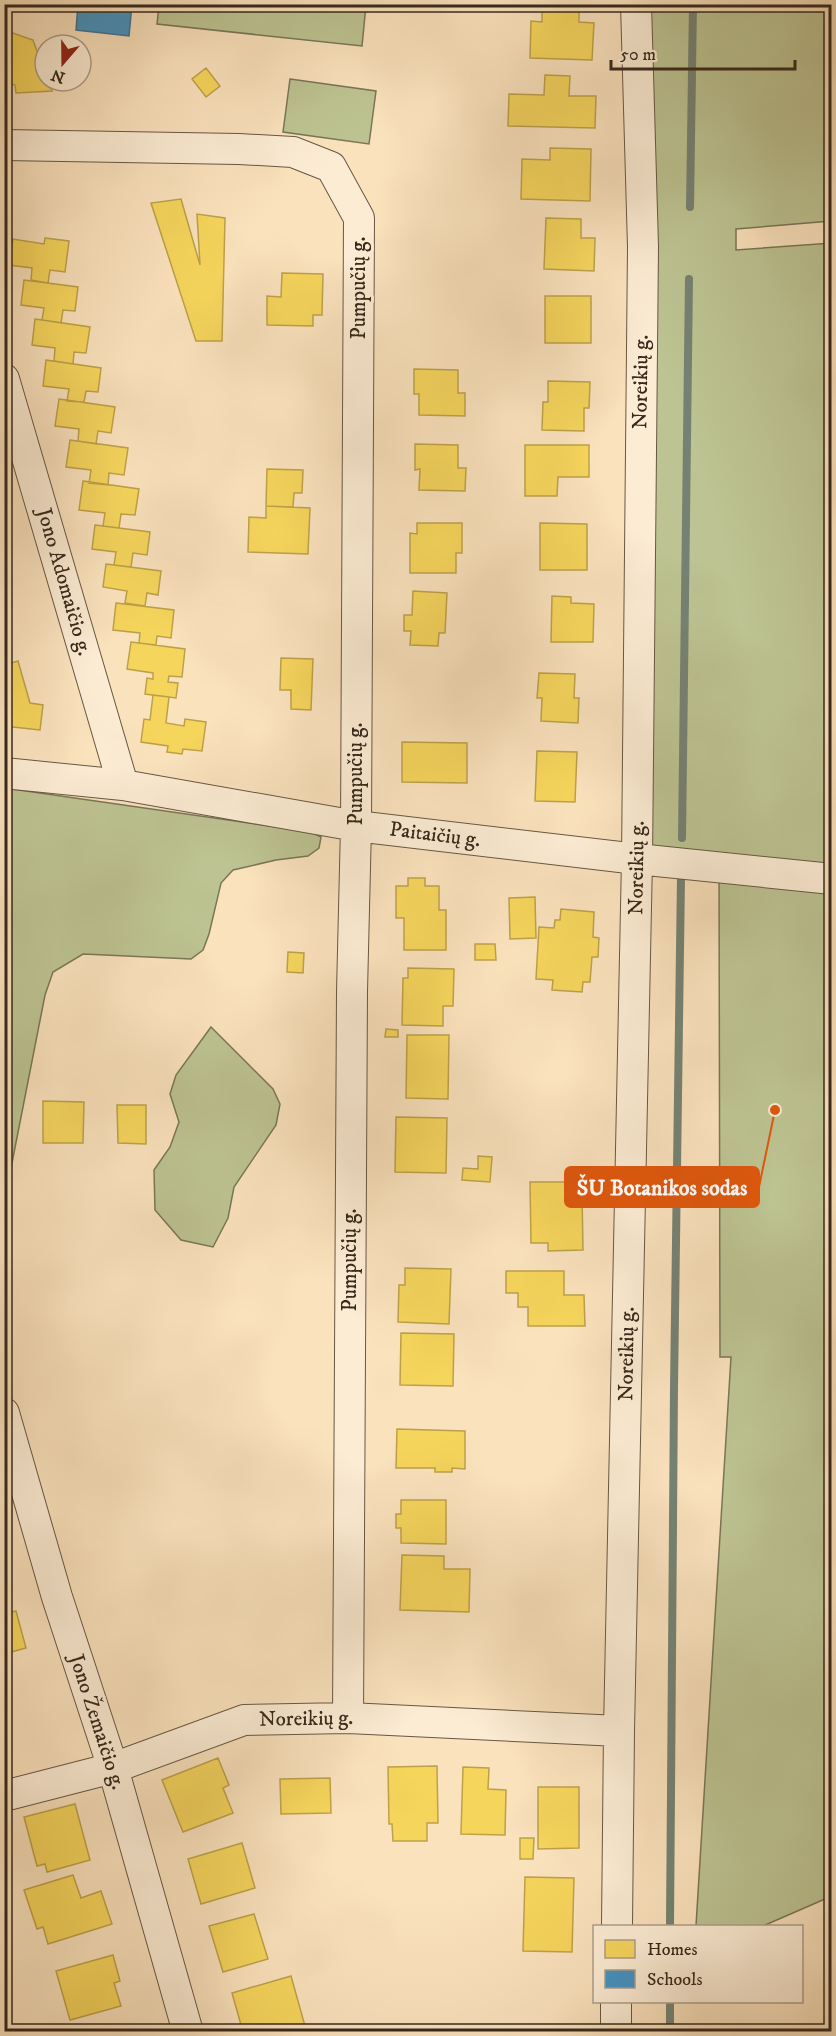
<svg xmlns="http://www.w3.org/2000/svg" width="836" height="2036" font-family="'IM FELL DW Pica',serif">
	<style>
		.green { fill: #bdc392; stroke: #7a7657; stroke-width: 1.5 }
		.homes { fill: #f6d55c; stroke: #bda149; stroke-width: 1.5 }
		.schools { fill: #4393c3; stroke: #3f7391; stroke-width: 1.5 }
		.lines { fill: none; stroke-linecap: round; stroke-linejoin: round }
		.stream { stroke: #758273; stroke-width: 8 }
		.minor-casing { stroke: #685744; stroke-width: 32 }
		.minor { stroke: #fcecd4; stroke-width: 30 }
		.labels { text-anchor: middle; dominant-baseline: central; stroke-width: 6; stroke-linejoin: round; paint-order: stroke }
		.street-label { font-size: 21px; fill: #37291c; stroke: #fcecd4 }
		.leader { fill: none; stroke: #df570d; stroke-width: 2 }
		.callout-dot { fill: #df570d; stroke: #fcecd4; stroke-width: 2 }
		.callout { fill: #df570d; stroke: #df570d; stroke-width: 2 }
		.callout-label { font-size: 22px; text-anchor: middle; font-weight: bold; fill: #fff }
	</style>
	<rect width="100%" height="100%" fill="#fae2bd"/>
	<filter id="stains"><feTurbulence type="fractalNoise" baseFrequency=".00333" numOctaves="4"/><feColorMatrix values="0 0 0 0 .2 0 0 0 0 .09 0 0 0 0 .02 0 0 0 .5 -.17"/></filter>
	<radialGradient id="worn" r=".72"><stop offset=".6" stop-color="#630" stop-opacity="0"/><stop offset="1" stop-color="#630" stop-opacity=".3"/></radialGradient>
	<path class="green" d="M 159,5 L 159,4 L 366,5 L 362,46 L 157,24 Z
		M 645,5 L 831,5 L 831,221 L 736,229 L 736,250 L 832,243 L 832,1896 L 763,1926 L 696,1926 L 731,1357 L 720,1357 L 719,858 L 649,850 Z
		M 290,79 L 376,91 L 369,144 L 283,132 Z
		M 5,788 L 311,832 L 321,837 L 319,848 L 308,856 L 276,860 L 233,870 L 221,883 L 209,934 L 203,950 L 191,959 L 83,954 L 53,972 L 45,995 L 11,1168 L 5,1172 Z
		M 211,1027 L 273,1089 L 280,1104 L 276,1125 L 234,1187 L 228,1218 L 213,1247 L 181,1240 L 155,1210 L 154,1170 L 170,1147 L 179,1122 L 170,1094 L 176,1075 Z"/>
	<path class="homes" d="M 542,9 L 579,10 L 579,22 L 594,23 L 592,60 L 530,58 L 531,21 L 542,22 Z
		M 4,30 L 33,40 L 45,73 L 45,81 L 48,81 L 52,91 L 16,93 L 15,85 L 4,82 Z
		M 206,68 L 220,86 L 206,97 L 192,79 Z
		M 545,75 L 570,76 L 569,96 L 596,96 L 595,128 L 508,126 L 509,94 L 544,95 Z
		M 550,148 L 591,149 L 590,201 L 521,199 L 522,159 L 550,160 Z
		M 181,199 L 200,265 L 197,214 L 225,218 L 222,341 L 196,341 L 151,203 Z
		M 546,218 L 581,219 L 581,238 L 595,238 L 594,271 L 544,269 Z
		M 45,238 L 69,241 L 65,272 L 50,270 L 48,283 L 31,280 L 32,268 L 9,265 L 13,239 L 44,244 Z
		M 282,273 L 323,274 L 322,315 L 313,315 L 313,326 L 267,325 L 267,296 L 281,297 Z
		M 24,280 L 78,287 L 75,311 L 63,310 L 61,323 L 42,320 L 44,308 L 21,305 Z
		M 545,296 L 591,296 L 591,343 L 545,343 Z
		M 35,319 L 90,327 L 86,353 L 74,352 L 73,364 L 54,361 L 55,348 L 32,345 Z
		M 46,360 L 101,368 L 98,392 L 86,391 L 84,402 L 67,401 L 69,389 L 43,386 Z
		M 414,369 L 458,370 L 458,393 L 465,393 L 465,416 L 419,415 L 419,394 L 414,394 Z
		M 548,381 L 590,382 L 589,408 L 584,408 L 584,431 L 542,430 L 543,402 L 548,402 Z
		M 59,399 L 115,407 L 111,433 L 98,431 L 96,444 L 78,441 L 79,429 L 55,426 Z
		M 70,440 L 128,448 L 124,475 L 109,473 L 108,485 L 89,483 L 91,470 L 66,467 Z
		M 415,444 L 458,445 L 458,468 L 466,468 L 465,491 L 419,490 L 420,469 L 415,470 Z
		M 525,445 L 589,445 L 589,477 L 558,477 L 557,496 L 525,496 Z
		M 267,469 L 303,470 L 302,493 L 294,493 L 293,507 L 266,506 Z
		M 83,481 L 139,489 L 135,515 L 121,514 L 119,528 L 103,526 L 105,513 L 79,510 Z
		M 266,506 L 310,508 L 308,554 L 248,552 L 249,517 L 266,518 Z
		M 417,523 L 462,523 L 462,553 L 456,553 L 456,573 L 410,573 L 410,533 L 417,534 Z
		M 540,523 L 587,524 L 587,570 L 540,570 Z
		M 95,525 L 150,532 L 147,555 L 133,553 L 131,567 L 114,565 L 116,552 L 92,549 Z
		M 106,564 L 161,571 L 158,595 L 147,593 L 145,606 L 125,603 L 127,591 L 103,587 Z
		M 413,591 L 447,593 L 445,633 L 439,633 L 438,646 L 410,645 L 411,631 L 404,631 L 404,615 L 412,615 Z
		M 552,596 L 571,597 L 571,603 L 594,604 L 593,642 L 551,642 Z
		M 116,603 L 174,610 L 171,638 L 157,636 L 156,645 L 139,643 L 140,633 L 113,630 Z
		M 131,642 L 185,649 L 182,677 L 169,676 L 168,682 L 178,683 L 176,698 L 145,694 L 147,678 L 153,679 L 153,673 L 127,669 Z
		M 281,658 L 313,659 L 311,710 L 291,709 L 291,690 L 280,690 Z
		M 18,661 L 30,703 L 43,705 L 40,730 L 4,726 L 4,665 Z
		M 539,673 L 575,674 L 574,698 L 579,698 L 578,723 L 541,721 L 542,698 L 537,698 Z
		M 153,695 L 169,697 L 166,723 L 184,726 L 185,719 L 206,722 L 202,751 L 183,749 L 182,754 L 167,752 L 168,746 L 141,742 L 144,719 L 150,720 Z
		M 402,742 L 467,743 L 467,783 L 402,782 Z
		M 537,751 L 577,752 L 575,802 L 535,801 Z
		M 408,878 L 425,878 L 425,886 L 439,886 L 439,910 L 446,910 L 446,950 L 404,950 L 404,918 L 396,918 L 396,886 L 408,886 Z
		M 535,897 L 536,938 L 510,939 L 509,898 Z
		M 561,909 L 594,912 L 593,937 L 599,938 L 598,957 L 592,957 L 590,982 L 583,982 L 582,992 L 552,990 L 553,980 L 536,979 L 539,927 L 554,928 L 555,920 L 560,920 Z
		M 475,944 L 495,944 L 496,960 L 475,960 Z
		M 288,952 L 304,953 L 303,973 L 287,972 Z
		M 408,968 L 454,969 L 453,1006 L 443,1006 L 443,1026 L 402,1025 L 403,978 L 408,978 Z
		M 386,1029 L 398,1030 L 398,1037 L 385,1037 Z
		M 407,1035 L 449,1035 L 448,1099 L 406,1098 Z
		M 43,1101 L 84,1102 L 83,1143 L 43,1143 Z
		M 117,1105 L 146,1105 L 146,1144 L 118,1143 Z
		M 396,1117 L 447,1118 L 446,1173 L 395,1172 Z
		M 478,1156 L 492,1157 L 490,1182 L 462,1180 L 463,1168 L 478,1169 Z
		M 530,1182 L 572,1182 L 572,1193 L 582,1193 L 583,1250 L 548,1251 L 548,1243 L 531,1243 Z
		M 405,1268 L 451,1269 L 449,1324 L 398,1322 L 399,1285 L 405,1285 Z
		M 506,1271 L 564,1271 L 564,1295 L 584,1295 L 585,1326 L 528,1326 L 528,1307 L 518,1307 L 518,1293 L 506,1293 Z
		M 401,1333 L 454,1334 L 453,1386 L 400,1385 Z
		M 397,1429 L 465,1431 L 465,1469 L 452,1468 L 452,1472 L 435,1472 L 435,1468 L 396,1468 Z
		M 401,1500 L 446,1500 L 446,1544 L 401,1543 L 401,1528 L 396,1528 L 396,1514 L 401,1514 Z
		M 402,1555 L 444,1556 L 444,1569 L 470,1569 L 469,1612 L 400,1610 Z
		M 16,1611 L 26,1648 L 4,1654 L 4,1614 Z
		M 218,1758 L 229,1785 L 223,1788 L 233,1813 L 183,1832 L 162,1780 Z
		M 437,1766 L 438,1823 L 427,1823 L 427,1841 L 393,1841 L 392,1824 L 389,1824 L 388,1767 Z
		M 463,1767 L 489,1768 L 488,1789 L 506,1790 L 505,1835 L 461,1834 Z
		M 330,1778 L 331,1813 L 281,1814 L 280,1779 Z
		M 538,1787 L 579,1787 L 579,1848 L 538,1849 Z
		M 75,1804 L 90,1860 L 47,1872 L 45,1864 L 37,1866 L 24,1817 Z
		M 520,1838 L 534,1838 L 533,1859 L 520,1859 Z
		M 242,1843 L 255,1888 L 201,1904 L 188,1859 Z
		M 73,1875 L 81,1898 L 101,1891 L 112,1924 L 48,1944 L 43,1927 L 37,1929 L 24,1890 Z
		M 525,1877 L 574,1878 L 572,1952 L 523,1951 Z
		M 254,1914 L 268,1959 L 223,1972 L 209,1926 Z
		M 113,1955 L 120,1981 L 114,1983 L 121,2006 L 70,2020 L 56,1971 Z
		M 291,1976 L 305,2026 L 287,2032 L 243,2032 L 232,1993 Z"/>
	<path class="schools" d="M 78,4 L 132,4 L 129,36 L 76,30 Z"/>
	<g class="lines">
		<path class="stream" d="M 690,207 L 693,4
			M 682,838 L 689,279
			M 670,1926 L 674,1388 L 681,877
			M 670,2032 L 670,2002"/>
		<defs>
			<path id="minor" d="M 4,145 L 239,149 L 293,152 L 331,167 L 359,218 L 356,826 L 352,992 L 348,1718
				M 4,379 L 123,785
				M 4,773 L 123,785 L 356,826 L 637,859 L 832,879
				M 4,1413 L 57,1597 L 113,1768 L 188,2032
				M 4,1796 L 113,1768 L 244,1720 L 348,1718 L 619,1731
				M 617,1926 L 619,1731 L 637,859 L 643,247 L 636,4
				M 616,2032 L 616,2002"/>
		</defs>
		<use href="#minor" class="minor-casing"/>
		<use href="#minor" class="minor"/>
	</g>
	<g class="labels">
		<g class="street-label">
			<text transform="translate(359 288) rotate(-90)">Pumpučių g.</text>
			<text transform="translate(641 382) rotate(-89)">Noreikių g.</text>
			<text transform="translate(64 582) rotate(74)">Jono Adomaičio g.</text>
			<text transform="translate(356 774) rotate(-90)">Pumpučių g.</text>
			<text transform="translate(435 835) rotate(7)">Paitaičių g.</text>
			<text transform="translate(637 868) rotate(-89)">Noreikių g.</text>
			<text transform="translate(350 1260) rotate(-90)">Pumpučių g.</text>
			<text transform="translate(627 1354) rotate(-89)">Noreikių g.</text>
			<text transform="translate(306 1719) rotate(-1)">Noreikių g.</text>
			<text transform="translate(97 1722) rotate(72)">Jono Žemaičio g.</text>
		</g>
	</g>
	<path class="leader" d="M775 1110L759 1187"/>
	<circle class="callout-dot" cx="775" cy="1110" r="6"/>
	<rect class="callout" x="565" y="1167" width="194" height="40" rx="6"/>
	<g class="callout-label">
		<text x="662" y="1195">ŠU Botanikos sodas</text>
	</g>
	<rect width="836" height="2036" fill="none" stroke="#fae2bd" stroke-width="24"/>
	<rect x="6" y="6" width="824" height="2024" fill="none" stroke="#37291c" stroke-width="3"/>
	<rect x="12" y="12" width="812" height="2012" fill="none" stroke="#37291c" stroke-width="1.5"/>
	<rect x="593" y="1925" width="210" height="78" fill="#fcecd4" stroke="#ad9e8a" stroke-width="1.5"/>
	<rect x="605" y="1940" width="30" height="18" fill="#f6d55c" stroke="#ad9e8a" stroke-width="1.5"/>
	<text x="647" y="1955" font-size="18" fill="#37291c">Homes</text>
	<rect x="605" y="1970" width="30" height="18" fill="#4393c3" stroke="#ad9e8a" stroke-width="1.5"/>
	<text x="647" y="1985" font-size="18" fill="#37291c">Schools</text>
	<g transform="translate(63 63) rotate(200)"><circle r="28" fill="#fcecd4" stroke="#ad9e8a" stroke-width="1.5"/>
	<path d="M0-4.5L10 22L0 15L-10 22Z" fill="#8f2418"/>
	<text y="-9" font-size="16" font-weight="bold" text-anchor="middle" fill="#37291c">N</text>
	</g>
	<path d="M611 60v9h184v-9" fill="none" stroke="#37291c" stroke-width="3"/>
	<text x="620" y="60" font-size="18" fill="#37291c" stroke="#fcecd4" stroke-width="4.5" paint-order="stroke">50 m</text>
	<rect width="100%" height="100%" filter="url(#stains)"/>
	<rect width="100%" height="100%" fill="url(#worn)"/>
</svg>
